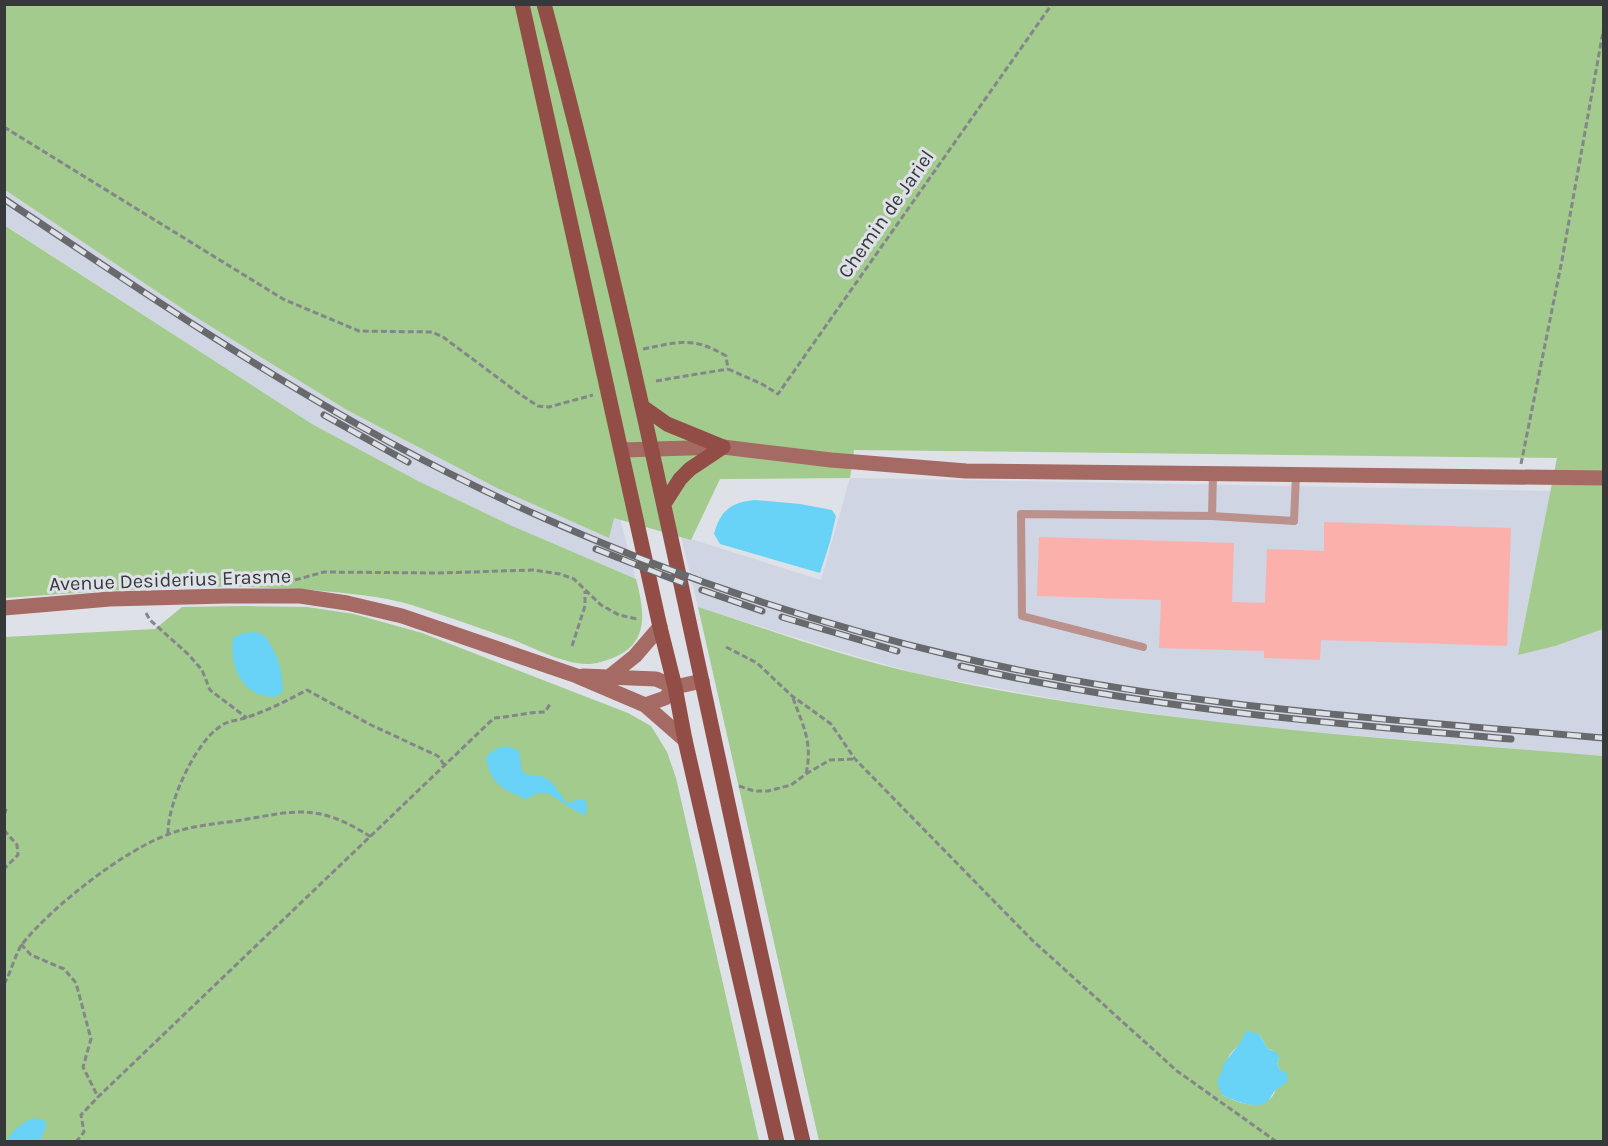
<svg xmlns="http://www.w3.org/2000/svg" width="1608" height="1146" font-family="Karla,sans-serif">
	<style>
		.built { fill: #cfd5e2 }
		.green { fill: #a2cb8d; fill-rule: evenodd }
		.water { fill: #68d3f6 }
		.building { fill: #fbb0ac }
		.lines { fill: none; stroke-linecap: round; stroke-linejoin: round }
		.path { stroke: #84868a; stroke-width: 3; stroke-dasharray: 6 3; stroke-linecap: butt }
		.lane { stroke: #ba918c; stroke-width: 8 }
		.secondary { stroke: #a46a63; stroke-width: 15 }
		.primary { stroke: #924e46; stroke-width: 15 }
		.rail-casing { stroke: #68696c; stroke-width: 7 }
		.rail { stroke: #dee1e7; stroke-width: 4.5; stroke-dasharray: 14; stroke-linecap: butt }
		.labels { text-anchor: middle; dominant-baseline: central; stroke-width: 6; stroke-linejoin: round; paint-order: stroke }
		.street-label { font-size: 20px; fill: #37383a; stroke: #dee1e7 }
	</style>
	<rect width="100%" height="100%" fill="#dee1e7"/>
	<path class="built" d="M 4,190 L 189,313 L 347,410 L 499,489 L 609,538 L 613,518 L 620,519 L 636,579 L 510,525 L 418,481 L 312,424 L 5,225 Z
		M 850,478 L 1551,491 L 1518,654 L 1555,646 L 1603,629 L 1603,756 L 1242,726 L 1077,703 L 918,674 L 832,649 L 698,607 L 681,536 L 821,580 Z"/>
	<path class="green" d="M 4,5 L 1603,5 L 1603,629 L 1555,646 L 1518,655 L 1557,458 L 854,450 L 850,478 L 720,479 L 691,540 L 614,518 L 609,538 L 499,489 L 347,410 L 189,313 L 5,190 Z
		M 4,225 L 312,424 L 418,481 L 510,525 L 636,579 C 647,621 648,651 597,663 C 572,669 535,648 511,639 C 478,627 445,616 412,605 C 383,596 343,593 313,590 C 210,582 107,591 5,598 Z
		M 245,606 L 307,607 L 354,614 L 422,633 L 628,713 L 651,726 L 667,752 L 676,778 L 759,1141 L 5,1141 L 5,637 L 155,629 L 182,607 Z
		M 698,607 C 770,630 846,658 919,674 C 1144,724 1375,737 1603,756 L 1603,1141 L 819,1141 ZM 1259,1034 L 1268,1049 L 1272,1050 L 1279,1058 L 1277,1065 L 1280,1070 C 1278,1079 1277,1093 1270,1099 C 1256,1110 1236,1102 1222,1095 C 1225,1058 1224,1051 1259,1034 Z"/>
	<path class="water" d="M 755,500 L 800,504 L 832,510 L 836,516 L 830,542 L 820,573 L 720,544 L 714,534 C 720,511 731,502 755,500 Z
		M 255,632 L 264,635 C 278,655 282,667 283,691 L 276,697 C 243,698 229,667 233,638 L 243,633 Z
		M 507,746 L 519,751 L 522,771 C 528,776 532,775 540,776 C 553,779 559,793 567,803 L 581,799 L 586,801 L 587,809 L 585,815 C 572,811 555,795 545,793 C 539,792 532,796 526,799 C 502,789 490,784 486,757 L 495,749 Z
		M 1246,1031 L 1259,1034 L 1268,1049 L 1276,1052 L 1279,1058 L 1277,1065 L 1280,1070 L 1286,1072 L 1288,1080 C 1285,1085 1282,1085 1277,1089 C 1272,1092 1271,1100 1265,1103 C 1253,1109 1233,1100 1222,1095 L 1217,1082 L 1225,1062 L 1240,1043 Z
		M 34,1118 L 43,1120 L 47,1124 L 40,1141 L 6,1141 C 14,1130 21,1122 34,1118 Z"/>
	<path class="building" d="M 1324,522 L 1511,528 L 1507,646 L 1321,640 L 1320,660 L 1264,658 L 1264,651 L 1159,648 L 1161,600 L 1037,596 L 1039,537 L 1234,543 L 1232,602 L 1265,603 L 1267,549 L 1324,551 Z"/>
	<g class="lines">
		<path class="path" d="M 4,127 L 283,299 L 359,331 L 432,332 L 443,337 L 521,395 L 538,406 L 549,407 L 593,395
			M 643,349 C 679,342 693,336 726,356 L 728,369
			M 728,369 L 762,384 L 778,394 L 1052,4
			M 656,381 L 728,369
			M 1521,464 L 1562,260 L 1604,26
			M 295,580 L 324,572 L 439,573 L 533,570 L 560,574 L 574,579 L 601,605 L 619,615 L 637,619
			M 146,613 L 150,620 L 189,655 L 202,670 L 210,690 L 247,718
			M 572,646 L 585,606 L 585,591
			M 726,647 L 757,663 L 792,696 L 831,724 L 855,759 L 1032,940 L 1177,1071 L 1277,1142
			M 793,698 C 803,726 813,742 806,774
			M 739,786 L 754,791 L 768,791 L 791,785 L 806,774 L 830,760 L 855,759
			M 4,809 L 6,810 L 4,815
			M 4,830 L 17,845 L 18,855 L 4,869
			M 168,834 C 167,804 197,736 226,723 C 233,720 241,720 248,717 C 269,710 288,700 307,690 L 371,725 L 438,756 L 445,766
			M 21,944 L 31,955 L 64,969 L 76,983 L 91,1039 L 83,1067 L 98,1097
			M 4,984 C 11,973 16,951 23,943 C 54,905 123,851 169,834 C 190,826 213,824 236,821 C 296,811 316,802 371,837
			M 76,1142 L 84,1132 L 81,1115 L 98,1097 L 494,718 C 511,717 528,712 545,712 L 550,704"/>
		<path class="lane" d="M 1213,474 L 1212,516 L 1294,521 L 1296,475
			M 1143,647 L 1022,616 L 1021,514 L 1212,516"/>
		<path class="secondary" d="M 622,450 L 723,447 L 831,460 L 966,471 L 1604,478
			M 4,608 L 110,599 L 226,596 L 300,596 L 347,603 L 402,616 L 577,676 L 645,705 L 685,740
			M 583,676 L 656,679 L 675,687 L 702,681
			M 610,676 L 635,656 L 660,627
			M 645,705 L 665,698 L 675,687"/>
		<path class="primary" d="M 522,4 L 660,627 L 675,687 L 685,740 L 777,1142
			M 544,4 C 645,380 715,763 803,1142
			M 643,407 L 667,424 L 723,447
			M 664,504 L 680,479 L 690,469 L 723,447"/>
		<defs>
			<path id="rail" d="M 4,199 C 131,284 257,370 391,443 C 567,538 759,610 954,656 C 1167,706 1386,719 1604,738
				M 324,415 L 408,462
				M 596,549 L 683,583
				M 702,590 L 762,611
				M 782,617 L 897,651
				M 961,666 C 1142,708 1326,723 1511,739"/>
		</defs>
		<use href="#rail" class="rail-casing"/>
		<use href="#rail" class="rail"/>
	</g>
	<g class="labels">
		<g class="street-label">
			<text transform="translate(886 214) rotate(-55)">Chemin de Jariel</text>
			<text transform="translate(170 580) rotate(-2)">Avenue Desiderius Erasme</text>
		</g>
	</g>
	<rect width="1608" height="1146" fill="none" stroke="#37383a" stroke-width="12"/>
</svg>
